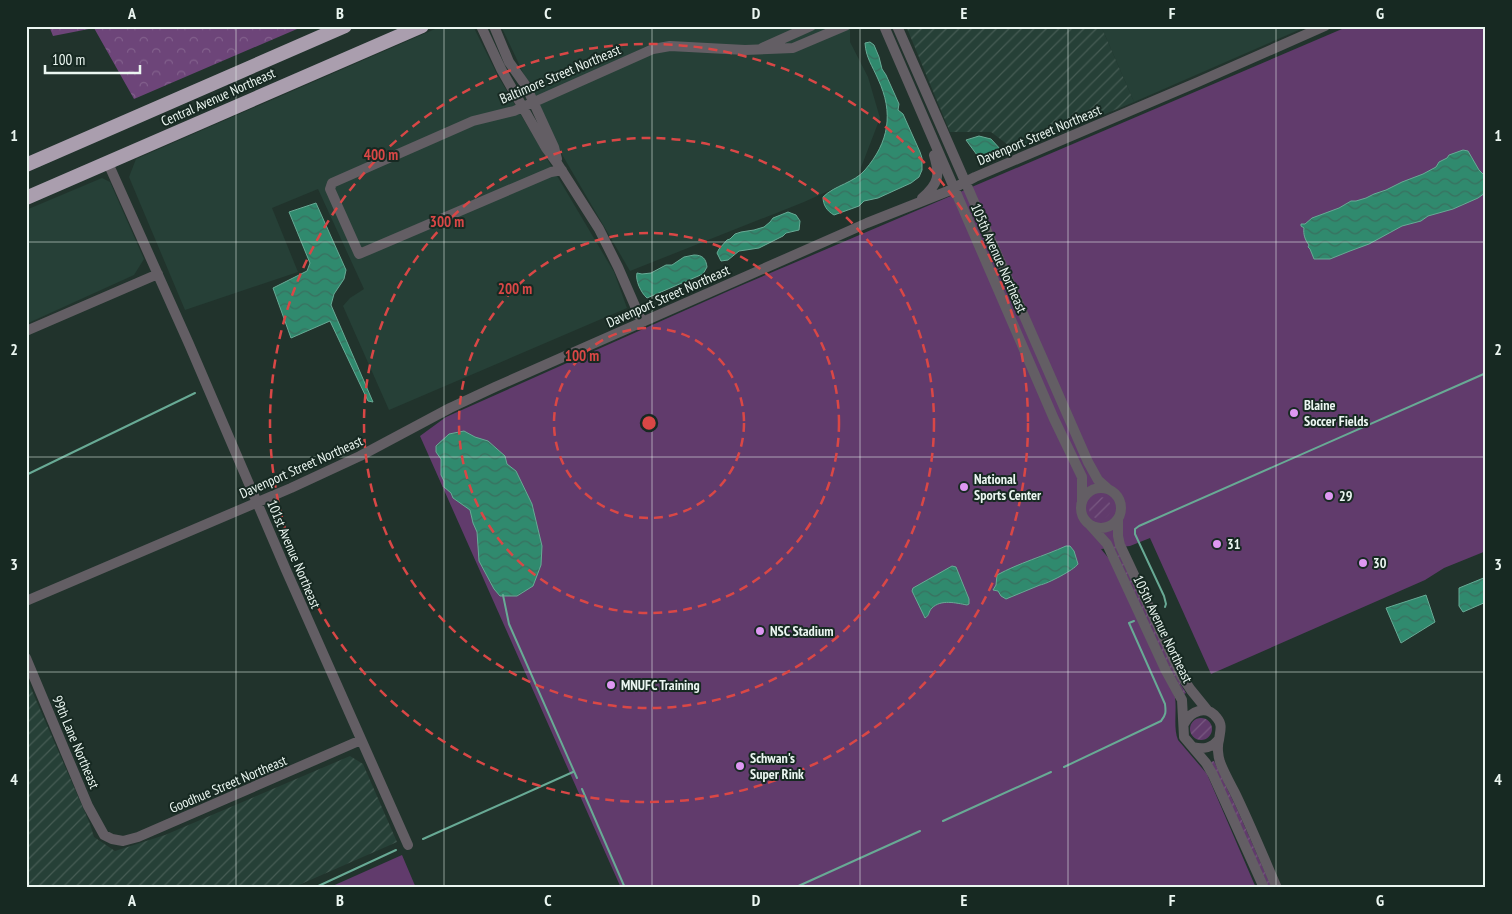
<svg xmlns="http://www.w3.org/2000/svg" width="1512" height="914" font-family="'PT Sans Narrow',sans-serif">
	<style>
		.built { fill: #264037 }
		.industrial { fill: url(#industrial-furrows) }
		.green { fill: #613b6c }
		.forest { fill: url(#forest-crowns) }
		.garden { fill: url(#garden-furrows) }
		.water { fill: url(#water-waves); stroke: #68aa95 }
		.lines { fill: none; stroke-linecap: round; stroke-linejoin: round }
		.stream { stroke: #68aa95; stroke-width: 2 }
		.minor { stroke: #635e64; stroke-width: 10 }
		.highway { stroke: #aa9eae; stroke-width: 14 }
		.grid { fill: none; stroke: #ebf6f1; stroke-width: 1; stroke-opacity: 0.55 }
		.ring { fill: none; stroke: #d94746; stroke-width: 2.5; stroke-dasharray: 9 6 }
		.poi-dot { fill: #de98f2; stroke: #172922; stroke-width: 2 }
		.labels { text-anchor: middle; dominant-baseline: central; stroke-width: 4; stroke-linejoin: round; paint-order: stroke }
		.street-label { font-size: 14px; fill: #ebf6f1; stroke: #172922 }
		.poi-label { font-size: 14px; font-weight: bold; fill: #ebf6f1; stroke: #172922; text-anchor: start }
		.centre { fill: #d94746; stroke: #172922; stroke-width: 2.5 }
		.ring-label { font-size: 15px; text-anchor: middle; font-weight: bold; fill: #d94746; stroke: #172922; stroke-width: 4; stroke-linejoin: round; paint-order: stroke }
		.neatline { fill: none; stroke: #ebf6f1; stroke-width: 2 }
		.grid-label { font-size: 16px; text-anchor: middle; font-weight: bold; fill: #ebf6f1 }
	</style>
	<defs>
		<pattern id="industrial-furrows" width="10" height="10" patternUnits="userSpaceOnUse" patternTransform="scale(1.25)"><rect width="10" height="10" fill="#264037"/><path d="M-1 1l2-2M0 10L10 0M9 11l2-2" fill="none" stroke="#465c54"/></pattern>
		<pattern id="forest-crowns" width="20" height="18" patternUnits="userSpaceOnUse" patternTransform="scale(1.25)"><rect width="20" height="18" fill="#6d4579"/><path d="M2 6a3 3 0 1 1 6 0M12 15a3 3 0 1 1 6 0" fill="none" stroke="#82608c"/></pattern>
		<pattern id="garden-furrows" width="10" height="10" patternUnits="userSpaceOnUse" patternTransform="scale(1.25)"><rect width="10" height="10" fill="#613b6c"/><path d="M-1 1l2-2M0 10L10 0M9 11l2-2" fill="none" stroke="#785881"/></pattern>
		<pattern id="water-waves" width="16" height="10" patternUnits="userSpaceOnUse" patternTransform="scale(1.25)"><rect width="16" height="10" fill="#308a6e"/><path d="M0 5q4-4 8 0t8 0" fill="none" stroke="#39705f"/></pattern>
	</defs>
	<rect width="100%" height="100%" fill="#21332c"/>
	<path class="built" d="M 442,26 L 473,26 L 498,76 L 614,272 L 627,308 L 389,410 L 343,306 L 350,298 L 364,289 L 318,189 L 272,208 L 298,272 L 185,310 L 129,177 L 136,159 Z
		M 501,26 L 850,26 L 850,42 L 868,77 L 880,118 L 857,178 L 804,202 L 630,271 L 560,151 Z
		M 1101,26 L 1300,26 L 1301,29 L 1134,102 Z
		M 102,178 L 110,182 L 144,259 L 134,275 L 26,324 L 26,210 Z"/>
	<path class="industrial" d="M 906,26 L 1101,26 L 1134,102 L 1016,151 L 991,132 L 950,132 Z
		M 26,677 L 90,824 L 94,837 L 115,851 L 165,835 L 350,756 L 363,764 L 397,842 L 292,888 L 26,888 Z"/>
	<path class="green" d="M 1349,26 L 1486,26 L 1486,551 L 1444,568 L 1425,580 L 1211,674 L 1150,538 L 1130,546 L 1101,549 L 1121,573 L 1175,697 C 1177,711 1173,727 1178,740 L 1207,774 L 1256,888 L 621,888 L 420,436 L 446,417 L 733,289 Z
		M 402,855 L 416,888 L 328,888 Z"/>
	<path class="forest" d="M 49,26 L 304,26 L 134,99 L 94,28 L 53,36 Z"/>
	<path class="garden" d="M1089 508a11 11 0 1 1 22 0a11 11 0 1 1-22 0Z
		M 1115,545 L 1181,685 L 1186,693 L 1184,694 L 1183,692 L 1162,654 L 1113,546 Z
		M1190 729a11 11 0 1 1 22 0a11 11 0 1 1-22 0Z
		M 1214,761 L 1238,811 L 1272,888 L 1269,888 L 1211,762 Z"/>
	<path class="water" d="M 870,42 L 874,45 L 879,57 L 882,69 L 886,75 L 899,104 L 898,110 L 903,114 L 920,152 L 922,158 L 922,170 L 919,177 L 911,183 L 878,198 L 864,201 L 859,206 L 834,215 C 827,211 823,205 823,197 C 835,185 854,183 865,170 C 889,142 894,113 878,79 C 872,65 866,58 865,43 Z
		M 979,136 L 991,139 L 1002,151 L 988,156 L 977,155 L 966,140 Z
		M 1463,150 L 1468,151 L 1479,170 L 1486,177 L 1485,193 L 1478,198 L 1453,209 L 1428,216 L 1421,221 L 1402,226 L 1369,244 L 1350,251 L 1330,259 L 1314,259 L 1310,249 L 1308,247 L 1309,245 C 1305,240 1303,234 1304,228 L 1301,226 L 1301,224 L 1305,224 L 1312,218 L 1339,208 L 1351,201 L 1356,201 L 1366,198 L 1374,194 L 1386,190 L 1402,182 L 1423,174 L 1436,167 L 1439,162 L 1447,158 L 1449,155 Z
		M 316,203 L 346,270 L 344,279 L 334,294 L 331,305 L 373,402 L 368,401 L 330,321 L 291,338 L 273,288 L 307,271 L 310,263 L 289,212 Z
		M 788,212 L 796,215 L 800,221 L 799,230 L 786,233 L 783,236 L 759,248 L 739,251 L 728,260 L 721,261 L 717,253 L 719,249 L 727,240 L 730,239 L 735,234 L 741,232 L 754,230 L 764,227 L 770,222 L 773,218 Z
		M 694,255 C 703,255 706,259 707,267 L 703,274 L 647,298 C 641,293 635,280 637,273 L 642,274 L 651,273 L 666,265 L 672,265 L 684,257 Z
		M 464,431 L 475,437 L 488,441 L 505,456 L 507,464 L 516,471 L 532,504 L 542,546 L 541,565 L 533,586 L 517,596 L 500,596 L 494,589 L 479,561 L 477,532 L 473,523 L 470,510 L 453,498 L 451,493 L 444,487 L 444,481 L 441,475 L 441,459 L 436,452 L 436,446 L 449,434 Z
		M 1066,546 L 1070,546 L 1074,551 L 1078,564 C 1074,570 1047,584 1040,585 L 1006,599 L 1001,596 L 998,591 L 993,590 L 996,585 L 997,575 C 1019,563 1044,556 1066,546 Z
		M 952,566 L 956,567 L 969,599 L 969,604 L 967,605 C 956,603 941,599 932,608 C 928,612 930,615 925,618 L 912,591 L 913,588 Z
		M 1486,577 L 1486,602 L 1463,612 L 1459,606 L 1459,588 Z
		M 1426,595 L 1435,622 L 1401,643 L 1386,608 Z"/>
	<g class="lines">
		<path class="stream" d="M 26,475 L 195,393
			M 503,595 L 509,624 L 577,778
			M 1165,607 L 1166,604 L 1164,596 L 1135,534 L 1135,529 L 1139,526 L 1486,373
			M 1064,767 L 1161,721 C 1166,715 1166,712 1165,704 L 1129,623 L 1134,621
			M 582,789 L 625,888
			M 943,821 L 1051,772
			M 423,839 L 573,772
			M 314,888 L 396,850
			M 794,888 L 920,831"/>
		<path class="minor" d="M 481,26 L 501,69 L 546,148 L 557,163 L 599,229 L 618,267 L 642,322
			M 494,26 L 509,62 L 526,86 L 554,147 L 557,159
			M 884,26 L 1054,419 L 1082,477 L 1082,502
			M 897,26 L 1088,462 L 1098,480 L 1107,488
			M 762,48 L 811,26
			M 108,163 L 189,344 L 286,570 L 408,845
			M 562,170 L 551,172 L 359,254 L 330,189 L 332,183 L 473,121 L 514,111 L 653,49 L 670,46 L 745,50 L 793,48 L 845,26
			M 922,198 C 939,184 940,175 934,155
			M 26,331 L 158,274
			M1081 508a20 20 0 1 1 40 0a20 20 0 1 1-40 0Z
			M 1118,519 L 1118,536 L 1120,545 L 1182,677 L 1191,690 L 1208,711
			M 1090,525 L 1107,544 L 1165,669 L 1182,700 L 1184,737 L 1206,763 L 1213,775 L 1264,888
			M 26,601 L 291,488 L 360,456 L 450,408 L 495,387 L 867,223 L 948,191 L 975,177 L 1198,82 L 1325,26
			M 26,658 L 88,806 L 104,835 L 112,839 L 123,841 L 138,837 L 361,740
			M 1184,724 C 1190,711 1207,704 1217,718 C 1223,725 1220,731 1219,740 C 1217,746 1218,756 1220,762 C 1224,773 1230,783 1235,793 C 1250,824 1263,856 1277,888
			M 1193,747 C 1204,750 1212,748 1219,739"/>
		<path class="highway" d="M 26,165 L 345,26
			M 26,198 L 422,26"/>
	</g>
	<path class="grid" d="M 236,26 L 236,888M 444,26 L 444,888M 652,26 L 652,888M 860,26 L 860,888M 1068,26 L 1068,888M 1276,26 L 1276,888M 26,242 L 1486,242M 26,457 L 1486,457M 26,672 L 1486,672"/>
	<g class="ring">
		<circle cx="649" cy="423" r="95"/>
		<circle cx="649" cy="423" r="190"/>
		<circle cx="649" cy="423" r="285"/>
		<circle cx="649" cy="423" r="379"/>
	</g>
	<g class="poi-dot">
		<circle cx="1294" cy="413" r="5"/>
		<circle cx="964" cy="487" r="5"/>
		<circle cx="1329" cy="496" r="5"/>
		<circle cx="1217" cy="544" r="5"/>
		<circle cx="1363" cy="563" r="5"/>
		<circle cx="760" cy="631" r="5"/>
		<circle cx="611" cy="685" r="5"/>
		<circle cx="740" cy="766" r="5"/>
	</g>
	<g class="labels">
		<g class="street-label">
			<text transform="translate(560 74) rotate(-23)">Baltimore Street Northeast</text>
			<text transform="translate(218 97) rotate(-24)">Central Avenue Northeast</text>
			<text transform="translate(1039 135) rotate(-23)">Davenport Street Northeast</text>
			<text transform="translate(999 258) rotate(66)">105th Avenue Northeast</text>
			<text transform="translate(668 296) rotate(-24)">Davenport Street Northeast</text>
			<text transform="translate(301 467) rotate(-24)">Davenport Street Northeast</text>
			<text transform="translate(294 554) rotate(67)">101st Avenue Northeast</text>
			<text transform="translate(1163 629) rotate(64)">105th Avenue Northeast</text>
			<text transform="translate(76 742) rotate(67)">99th Lane Northeast</text>
			<text transform="translate(228 784) rotate(-23)">Goodhue Street Northeast</text>
		</g>
		<g class="poi-label">
			<text x="1304" y="405">Blaine<tspan x="1304" dy="16">Soccer Fields</tspan></text>
			<text x="974" y="479">National<tspan x="974" dy="16">Sports Center</tspan></text>
			<text x="1339" y="496">29</text>
			<text x="1227" y="544">31</text>
			<text x="1373" y="563">30</text>
			<text x="770" y="631">NSC Stadium</text>
			<text x="621" y="685">MNUFC Training</text>
			<text x="750" y="758">Schwan's<tspan x="750" dy="16">Super Rink</tspan></text>
		</g>
	</g>
	<circle cx="649" cy="423" r="8" class="centre"/>
	<g class="ring-label">
		<text x="381" y="160">400 m</text>
		<text x="447" y="227">300 m</text>
		<text x="515" y="294">200 m</text>
		<text x="582" y="361">100 m</text>
	</g>
	<rect width="1512" height="914" fill="none" stroke="#172922" stroke-width="55"/>
	<path d="M45 65v8h95v-8" fill="none" stroke="#ebf6f1" stroke-width="2.5"/>
	<text x="52" y="65" font-size="15" fill="#ebf6f1" stroke="#172922" stroke-width="4" paint-order="stroke">100 m</text>
	<rect x="28" y="28" width="1456" height="858" class="neatline"/>
	<g class="grid-label">
		<text x="132" y="19">A</text>
		<text x="340" y="19">B</text>
		<text x="548" y="19">C</text>
		<text x="756" y="19">D</text>
		<text x="964" y="19">E</text>
		<text x="1172" y="19">F</text>
		<text x="1380" y="19">G</text>
		<text x="14" y="141">1</text>
		<text x="1498" y="141">1</text>
		<text x="14" y="355">2</text>
		<text x="1498" y="355">2</text>
		<text x="14" y="570">3</text>
		<text x="1498" y="570">3</text>
		<text x="14" y="785">4</text>
		<text x="1498" y="785">4</text>
		<text x="132" y="906">A</text>
		<text x="340" y="906">B</text>
		<text x="548" y="906">C</text>
		<text x="756" y="906">D</text>
		<text x="964" y="906">E</text>
		<text x="1172" y="906">F</text>
		<text x="1380" y="906">G</text>
	</g>
</svg>
